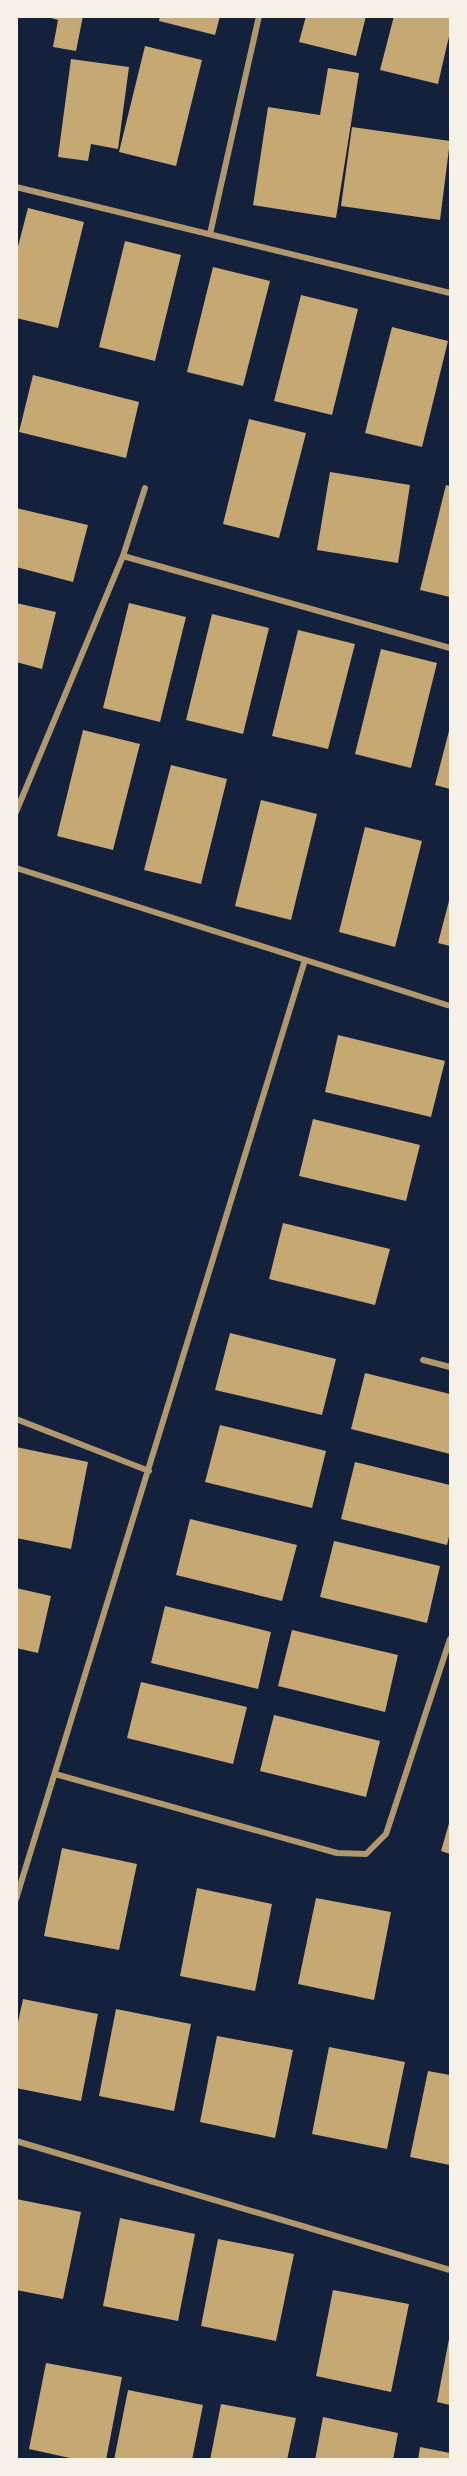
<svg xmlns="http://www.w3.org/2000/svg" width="467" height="2476" font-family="Figtree,sans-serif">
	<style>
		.building { fill: #c6a872 }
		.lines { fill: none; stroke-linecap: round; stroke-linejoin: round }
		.minor { stroke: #b1986c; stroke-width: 6 }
	</style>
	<rect width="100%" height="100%" fill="#14213d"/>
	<path class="building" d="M 45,16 L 83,16 L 76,51 L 53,47 L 58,20 Z
		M 160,16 L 220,16 L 215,35 L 159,21 Z
		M 306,16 L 366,16 L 356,56 L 299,42 Z
		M 394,16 L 450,16 L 450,32 L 438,84 L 380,70 Z
		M 145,46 L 202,60 L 176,166 L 119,152 Z
		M 71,59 L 129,67 L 118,149 L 91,144 L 88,161 L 58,157 Z
		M 328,68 L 359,73 L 336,218 L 253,205 L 268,107 L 320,115 Z
		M 352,127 L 450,141 L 440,220 L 341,206 Z
		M 28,208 L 84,222 L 58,328 L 16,318 L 16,254 Z
		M 125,241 L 181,255 L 155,361 L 99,347 Z
		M 213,267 L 270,281 L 243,386 L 187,372 Z
		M 301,295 L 358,309 L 332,415 L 274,401 Z
		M 392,327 L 448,341 L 422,447 L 365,433 Z
		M 33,375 L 139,402 L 126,458 L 19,432 Z
		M 249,419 L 306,433 L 279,538 L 223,524 Z
		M 330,472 L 410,485 L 398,563 L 317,550 Z
		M 446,485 L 450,486 L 450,597 L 420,590 Z
		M 16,508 L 88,525 L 73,582 L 16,567 Z
		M 16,603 L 56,612 L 42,669 L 16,662 Z
		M 129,603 L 186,617 L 160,722 L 103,708 Z
		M 212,614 L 269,628 L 243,734 L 186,720 Z
		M 298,630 L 355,644 L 328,749 L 272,736 Z
		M 381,649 L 437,663 L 411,768 L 355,754 Z
		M 450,727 L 450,789 L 435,785 Z
		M 83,730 L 140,744 L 113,850 L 57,836 Z
		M 171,765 L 227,779 L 201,884 L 144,870 Z
		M 261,800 L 317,814 L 291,920 L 235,906 Z
		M 365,827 L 422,841 L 395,947 L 339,932 Z
		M 450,897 L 450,946 L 438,943 Z
		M 338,1035 L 445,1061 L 431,1117 L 325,1092 Z
		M 313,1119 L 420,1145 L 406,1201 L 299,1176 Z
		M 283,1223 L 390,1249 L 375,1305 L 269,1279 Z
		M 230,1333 L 336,1359 L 322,1415 L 215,1390 Z
		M 365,1373 L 450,1394 L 450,1454 L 351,1429 Z
		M 220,1425 L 326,1451 L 312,1508 L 205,1482 Z
		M 16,1447 L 88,1462 L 71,1549 L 16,1538 Z
		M 355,1462 L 450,1485 L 450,1532 L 447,1545 L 341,1519 Z
		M 190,1519 L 297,1545 L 282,1601 L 176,1575 Z
		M 334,1541 L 440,1566 L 427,1623 L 320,1597 Z
		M 16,1588 L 51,1596 L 38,1653 L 16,1648 Z
		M 165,1606 L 271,1632 L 258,1689 L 151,1663 Z
		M 292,1630 L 398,1655 L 385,1712 L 278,1686 Z
		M 141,1682 L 247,1707 L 233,1764 L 127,1738 Z
		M 274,1715 L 380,1741 L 366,1797 L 260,1771 Z
		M 450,1820 L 450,1854 L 441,1851 Z
		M 62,1848 L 137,1864 L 119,1950 L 44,1936 Z
		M 197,1888 L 272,1904 L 255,1991 L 180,1976 Z
		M 316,1898 L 391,1912 L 374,2000 L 298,1984 Z
		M 23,1999 L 98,2014 L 81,2101 L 16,2088 L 16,2031 Z
		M 116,2009 L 191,2024 L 174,2111 L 99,2096 Z
		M 217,2036 L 293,2050 L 275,2138 L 200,2122 Z
		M 329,2047 L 405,2062 L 387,2149 L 312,2134 Z
		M 428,2071 L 450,2075 L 450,2165 L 410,2157 Z
		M 16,2199 L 81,2212 L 63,2299 L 16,2290 Z
		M 120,2218 L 195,2234 L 178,2321 L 103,2306 Z
		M 218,2239 L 294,2254 L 276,2341 L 201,2326 Z
		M 333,2290 L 409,2304 L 391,2392 L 316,2376 Z
		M 449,2339 L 450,2339 L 450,2405 L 437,2402 Z
		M 46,2363 L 122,2377 L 106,2460 L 79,2460 L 29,2449 Z
		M 128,2390 L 203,2405 L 192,2460 L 114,2460 Z
		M 221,2404 L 296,2418 L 287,2460 L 210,2460 Z
		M 323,2417 L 398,2433 L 393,2460 L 315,2460 Z
		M 420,2447 L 450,2453 L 450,2460 L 418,2460 Z"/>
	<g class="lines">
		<path class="minor" d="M 16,187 L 450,293
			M 210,234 L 259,16
			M 123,556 L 450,648
			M 16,812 L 123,556 L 145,488
			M 16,868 L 450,1006
			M 423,1360 L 450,1367
			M 16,1419 L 149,1471
			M 55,1774 L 337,1853 L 366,1854 L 386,1834 L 450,1639
			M 16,1899 L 305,960
			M 16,2141 L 450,2270"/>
	</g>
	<rect width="467" height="2476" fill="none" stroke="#f6f1e7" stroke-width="36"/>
</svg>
